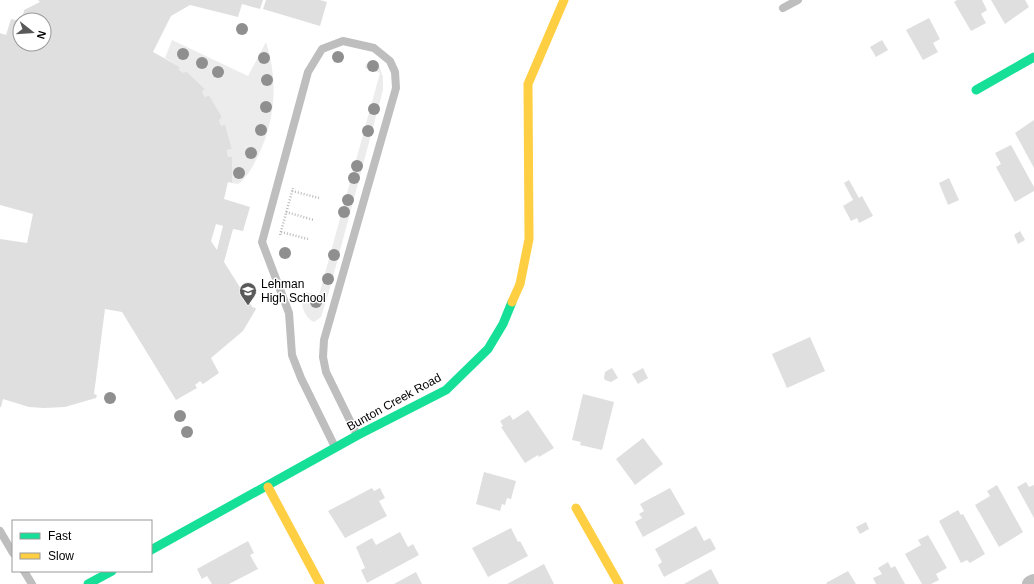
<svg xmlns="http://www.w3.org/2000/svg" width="1034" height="584" font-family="Arial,sans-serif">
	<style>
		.green { fill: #ececec }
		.building { fill: #dfdfdf; fill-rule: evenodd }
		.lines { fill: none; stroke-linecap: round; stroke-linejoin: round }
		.path { stroke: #b9b9b9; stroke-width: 2.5; stroke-dasharray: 1 2; stroke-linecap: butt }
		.lane { stroke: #bebebe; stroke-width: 8 }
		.street { stroke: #bebebe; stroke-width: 16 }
		.fast { stroke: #16e098; stroke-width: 9 }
		.slow { stroke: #ffcf43; stroke-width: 9 }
		.tree { fill: #8f8f8f }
		.labels { text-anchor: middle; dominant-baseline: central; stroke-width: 3; stroke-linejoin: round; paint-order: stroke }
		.poi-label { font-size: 12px; fill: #000; stroke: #fff; text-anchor: start }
		.street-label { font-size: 12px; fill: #000; stroke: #fff }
	</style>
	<rect width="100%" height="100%" fill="#fff"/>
	<path class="green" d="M 172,40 L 248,76 L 266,42 C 278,79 276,118 259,154 C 254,164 248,177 238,184 L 232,183 L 232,157 L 228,157 L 227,150 L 232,149 L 225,124 L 221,126 L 218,119 L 222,117 L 209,95 L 205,97 L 202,92 L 205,89 L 186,71 L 184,73 L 179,70 L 180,67 L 165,58 Z
		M 371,62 L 379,66 L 383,77 L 383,90 L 330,288 L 321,317 L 314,322 C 303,317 299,301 305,292 L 319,295 L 380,73 L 365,68 L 366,64 Z"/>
	<path class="building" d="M 38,0 L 263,0 L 260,9 L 242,4 L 238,17 L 190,5 L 171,16 L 153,52 L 180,67 L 179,70 L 184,73 L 186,71 L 205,89 L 202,92 L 205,97 L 209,95 L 222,117 L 219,120 L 221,126 L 225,124 L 232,149 L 227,150 L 228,157 L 232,157 L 232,183 L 228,182 L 224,199 L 250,207 L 243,231 L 233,229 L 224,262 L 253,308 L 254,307 L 256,309 L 243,331 L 211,358 L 219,373 L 203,384 L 200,381 L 195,385 L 197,388 L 176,400 L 122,312 L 105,309 L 94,394 L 97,395 L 96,398 L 65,407 L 44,408 L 29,407 L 3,399 L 1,407 L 0,407 L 0,239 L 27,243 L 33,214 L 0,205 L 0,33 L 6,35 L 11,19 L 20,21 L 20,44 L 44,44 L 44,20 L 22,20 L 24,10 L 40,2 ZM 216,224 L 223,226 L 217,250 L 211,241 Z
		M 266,0 L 320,0 L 327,2 L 320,26 L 263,9 Z
		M 957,0 L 982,0 L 987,10 L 981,14 L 986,23 L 971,31 L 954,2 Z
		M 991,0 L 1025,0 L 1029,7 L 1005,24 Z
		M 929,18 L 940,39 L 933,43 L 938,52 L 923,60 L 906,30 Z
		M 882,40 L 888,50 L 876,57 L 870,47 Z
		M 1034,120 L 1034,168 L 1015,133 Z
		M 1011,145 L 1034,187 L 1034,191 L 1015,202 L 996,167 L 1001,164 L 995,153 Z
		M 949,178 L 959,200 L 948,205 L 939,183 Z
		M 849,180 L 859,198 L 862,196 L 873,216 L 859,223 L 857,218 L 851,221 L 843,206 L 853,200 L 844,183 Z
		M 1020,231 L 1025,240 L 1018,244 L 1014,235 Z
		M 810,337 L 825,371 L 787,388 L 772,354 Z
		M 612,368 L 618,378 L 611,382 L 605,380 L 604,378 L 605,372 Z
		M 643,368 L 648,378 L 638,384 L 632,374 Z
		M 583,394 L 614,402 L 602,450 L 580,445 L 581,442 L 572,440 Z
		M 528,410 L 554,448 L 539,457 L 538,455 L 525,463 L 501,427 L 503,426 L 500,421 L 510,415 L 513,420 Z
		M 643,438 L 663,464 L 635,485 L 616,459 Z
		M 484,472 L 516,481 L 511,499 L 507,498 L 505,505 L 502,504 L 500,511 L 476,504 Z
		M 1026,482 L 1029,487 L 1034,485 L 1034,518 L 1017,487 Z
		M 997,485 L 1023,532 L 999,547 L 975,505 L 990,496 L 987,491 Z
		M 372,488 L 374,491 L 380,488 L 385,498 L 379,501 L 387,516 L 345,538 L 328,511 Z
		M 670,488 L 685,514 L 643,537 L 635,522 L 642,518 L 639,514 L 644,511 L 640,504 Z
		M 958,510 L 961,515 L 963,514 L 985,554 L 970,563 L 967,560 L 961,563 L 939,521 Z
		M 866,522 L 869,529 L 860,534 L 856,527 Z
		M 696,526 L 704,541 L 710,538 L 716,549 L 664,577 L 658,565 L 662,562 L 655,549 Z
		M 511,528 L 518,542 L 520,541 L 528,556 L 488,577 L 472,548 Z
		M 400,532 L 408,547 L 413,544 L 419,555 L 367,583 L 361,570 L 365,568 L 356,547 L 372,538 L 376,545 Z
		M 928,535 L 947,568 L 936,574 L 939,580 L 931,584 L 922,584 L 905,554 L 921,545 L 918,540 Z
		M 248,541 L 254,553 L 250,555 L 258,569 L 229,584 L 212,584 L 207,576 L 202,579 L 197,569 Z
		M 888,562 L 891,568 L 895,566 L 905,584 L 876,584 L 873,578 L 882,574 L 878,568 Z
		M 544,564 L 554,584 L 507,584 Z
		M 711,569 L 719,584 L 684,584 Z
		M 848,571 L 856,584 L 827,584 L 826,583 Z
		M 416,572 L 422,584 L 394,584 Z"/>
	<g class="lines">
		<path class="path" d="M 292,191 L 319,198
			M 286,212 L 314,220
			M 281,232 L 308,239
			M 280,235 L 293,188"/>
		<path class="lane" d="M 783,8 L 798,0
			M 335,447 L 301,378 L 292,355 L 289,313 L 262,242 L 308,72 L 322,49 L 343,41 L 374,48 L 390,61 L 395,72 L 396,88 L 324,340 L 323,357 L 326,372 L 357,435
			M 0,531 L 13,553
			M 24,571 L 32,584"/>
		<path class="street" d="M 1030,584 L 1034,582"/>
		<path class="fast" d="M 976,90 L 1034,57
			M 151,550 L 358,435 L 446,390 L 488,349 L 503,324 L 512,302
			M 88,584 L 112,571"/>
		<path class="slow" d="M 512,302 L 520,284 L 529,239 L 528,84 L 564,0
			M 268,487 L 320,584
			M 576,508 L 619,584"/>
	</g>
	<g class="tree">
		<circle cx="242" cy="29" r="6"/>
		<circle cx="183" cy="54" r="6"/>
		<circle cx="338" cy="57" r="6"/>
		<circle cx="264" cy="58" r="6"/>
		<circle cx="202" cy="63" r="6"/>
		<circle cx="373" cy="66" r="6"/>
		<circle cx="218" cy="72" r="6"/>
		<circle cx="267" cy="80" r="6"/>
		<circle cx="266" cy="107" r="6"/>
		<circle cx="374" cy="109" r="6"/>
		<circle cx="261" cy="130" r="6"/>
		<circle cx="368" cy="131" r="6"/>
		<circle cx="251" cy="153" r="6"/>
		<circle cx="357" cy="166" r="6"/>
		<circle cx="239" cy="173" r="6"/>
		<circle cx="354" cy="178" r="6"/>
		<circle cx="348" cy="200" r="6"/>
		<circle cx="344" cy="212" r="6"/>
		<circle cx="285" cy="253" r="6"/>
		<circle cx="334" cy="255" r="6"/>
		<circle cx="328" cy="279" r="6"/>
		<circle cx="316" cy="302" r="6"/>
		<circle cx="110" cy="398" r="6"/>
		<circle cx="180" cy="416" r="6"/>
		<circle cx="187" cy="432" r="6"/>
	</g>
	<defs>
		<symbol id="school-pin" viewBox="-11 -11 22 30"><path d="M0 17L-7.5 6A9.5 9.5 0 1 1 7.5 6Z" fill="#595959" stroke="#fff"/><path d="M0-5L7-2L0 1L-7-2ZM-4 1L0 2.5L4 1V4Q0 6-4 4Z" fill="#fff"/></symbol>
	</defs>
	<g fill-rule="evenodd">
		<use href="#school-pin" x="238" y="281" width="20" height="27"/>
	</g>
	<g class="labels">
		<g class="poi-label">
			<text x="261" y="284">Lehman<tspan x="261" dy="14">High School</tspan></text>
		</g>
		<g class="street-label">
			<text transform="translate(394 402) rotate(-29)">Bunton Creek Road</text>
		</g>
	</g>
	<rect x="12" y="520" width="140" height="52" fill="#ffffff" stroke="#999999"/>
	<rect x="20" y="533" width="20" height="6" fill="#16e098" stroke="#999999"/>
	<text x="48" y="540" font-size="12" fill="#000000">Fast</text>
	<rect x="20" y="553" width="20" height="6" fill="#ffcf43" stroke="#999999"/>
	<text x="48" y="560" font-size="12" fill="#000000">Slow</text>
	<g transform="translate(32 32) rotate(107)"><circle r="19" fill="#ffffff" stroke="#999999"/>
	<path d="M0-3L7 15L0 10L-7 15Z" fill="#595959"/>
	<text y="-6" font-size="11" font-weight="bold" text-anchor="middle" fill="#000000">N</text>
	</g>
</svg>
